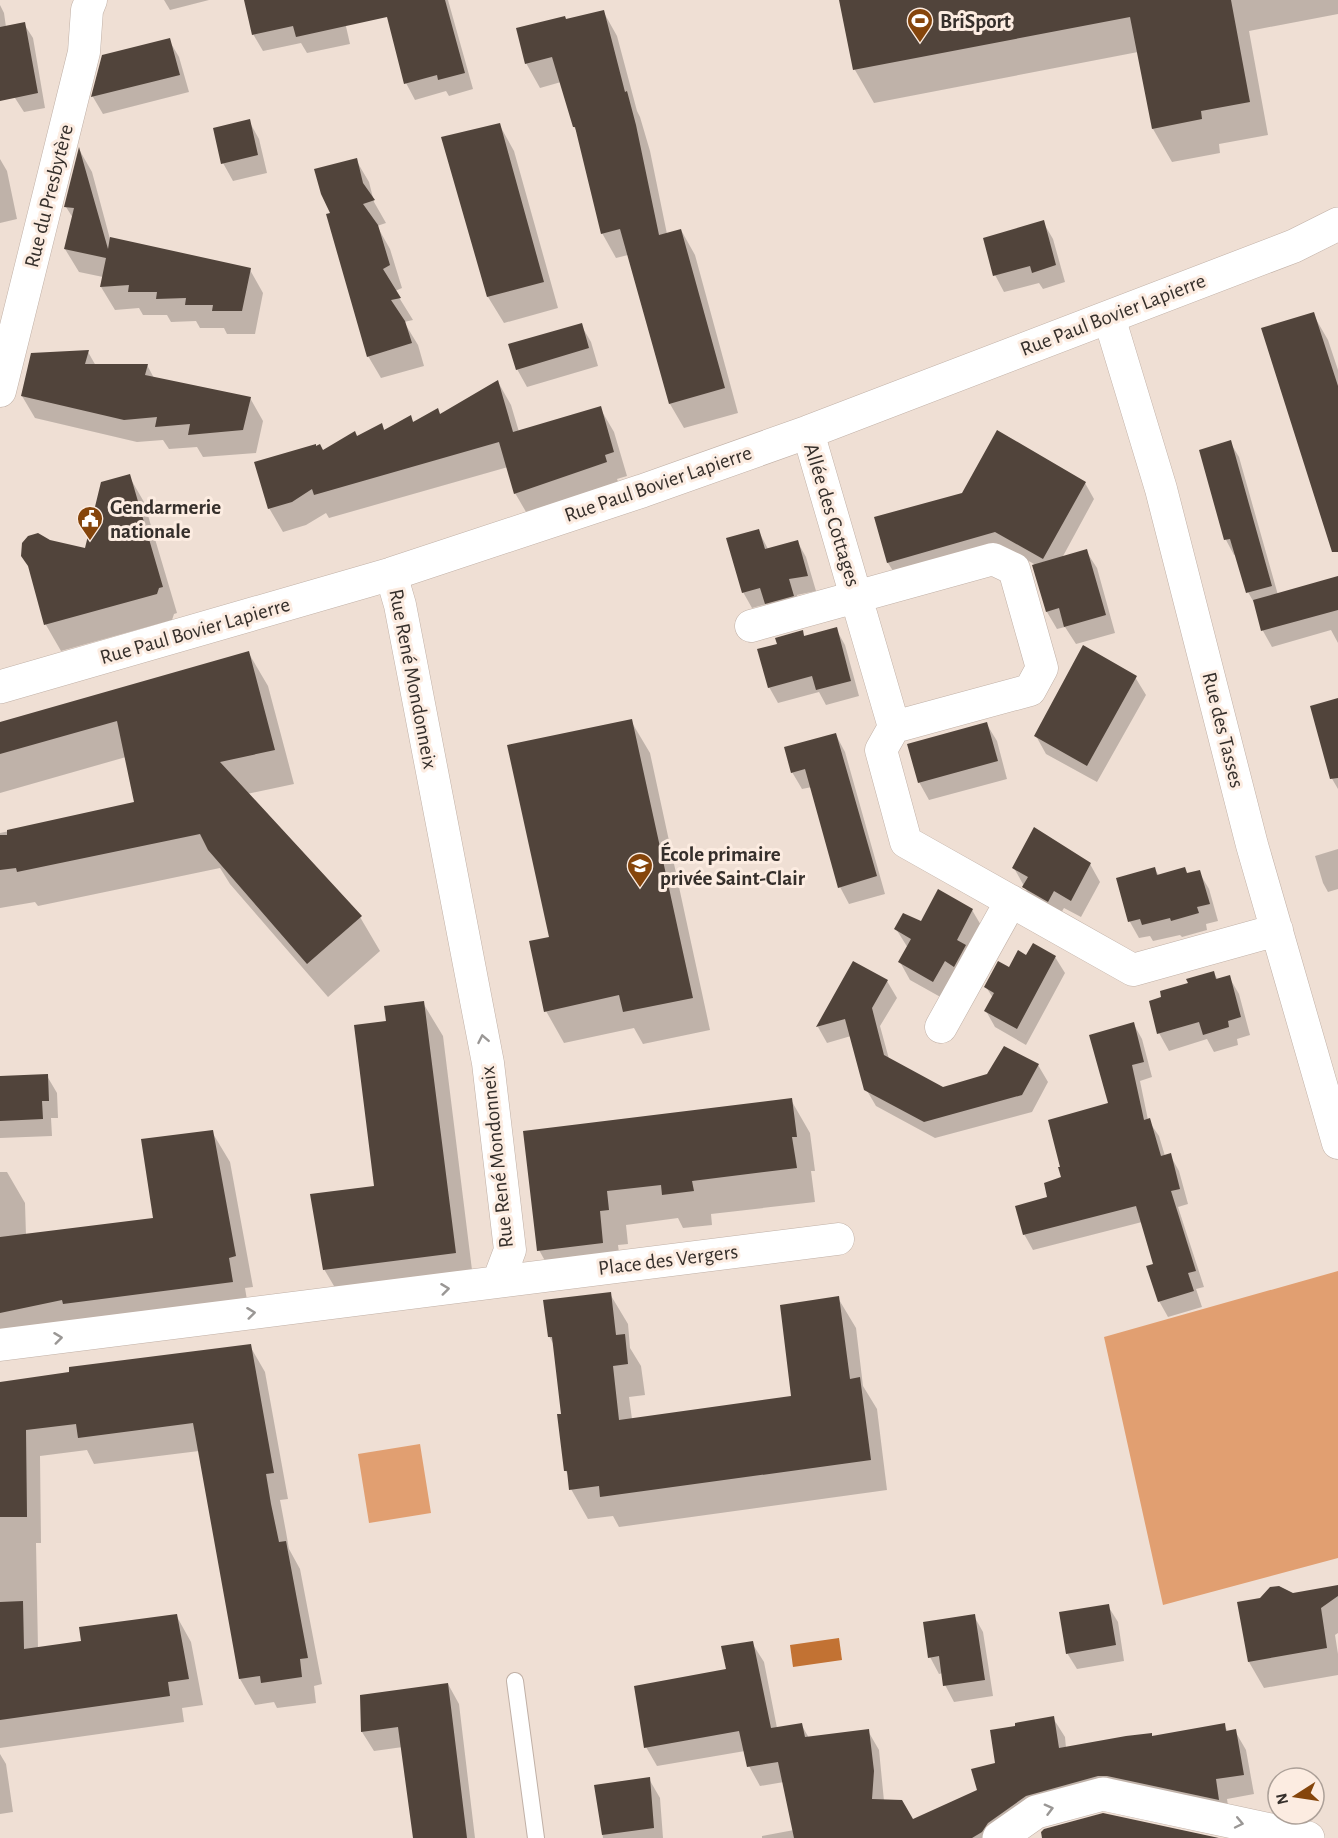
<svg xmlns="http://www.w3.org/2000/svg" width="1338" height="1838" font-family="'Alegreya Sans',sans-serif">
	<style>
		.green { fill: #e19f71 }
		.water { fill: #c27233 }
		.shadow { fill: #0003 }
		.building { fill: #51443b }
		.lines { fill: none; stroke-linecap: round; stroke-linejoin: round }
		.service-casing { stroke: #c0b0a6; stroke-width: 18 }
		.minor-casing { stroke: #c0b0a6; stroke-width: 33 }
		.tertiary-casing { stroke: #c0b0a6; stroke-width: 34 }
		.secondary-casing { stroke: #c0b0a6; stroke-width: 34 }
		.service { stroke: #fff; stroke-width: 16 }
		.minor { stroke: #fff; stroke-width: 32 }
		.tertiary { stroke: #fff; stroke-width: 33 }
		.secondary { stroke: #fff; stroke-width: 33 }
		.oneway { stroke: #9a9795 }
		.labels { text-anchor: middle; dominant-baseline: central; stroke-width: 6; stroke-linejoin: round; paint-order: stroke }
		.poi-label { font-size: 21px; font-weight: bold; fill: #352f2b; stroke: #fcece1; text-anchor: start }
		.street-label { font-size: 21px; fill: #352f2b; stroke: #fcece1 }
	</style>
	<rect width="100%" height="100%" fill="#efdfd4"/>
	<path class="green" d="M 1338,1271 L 1338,1558 L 1163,1605 L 1104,1337 Z
		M 420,1444 L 431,1513 L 369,1523 L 358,1454 Z"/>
	<path class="water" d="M 839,1638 L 842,1660 L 793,1667 L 790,1645 Z"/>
	<path class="shadow" d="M 164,0 L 209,0 L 170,10 Z
		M 245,0 L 340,0 L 350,44 L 307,53 L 301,43 L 263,51 L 253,34 Z
		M 384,0 L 448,0 L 473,89 L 449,96 L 446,91 L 415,100 L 406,83 Z
		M 841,0 L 1338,0 L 1338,14 L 1249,31 L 1268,135 L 1219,144 L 1220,153 L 1172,162 L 1153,129 L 1138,52 L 874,103 L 855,70 Z
		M 0,5 L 4,13 L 6,27 L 24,24 L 33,38 L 45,108 L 24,112 L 15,98 L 0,90 Z
		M 603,11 L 617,36 L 637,111 L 640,117 L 650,151 L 667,234 L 681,230 L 695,255 L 738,413 L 684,428 L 670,404 L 628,255 L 616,258 L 602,233 L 579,134 L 574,127 L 561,82 L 540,88 L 526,63 L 566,20 Z
		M 169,40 L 179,57 L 189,92 L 103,114 L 93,97 L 103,56 Z
		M 249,121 L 259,139 L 267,173 L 233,181 L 223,163 Z
		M 499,124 L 514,151 L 558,308 L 504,323 L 488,297 L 443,138 Z
		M 80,151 L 92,172 L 110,239 L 250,270 L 263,293 L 255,334 L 227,334 L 224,328 L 200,328 L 196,321 L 171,322 L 167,315 L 143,315 L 139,308 L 115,310 L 101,287 L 103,277 L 79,272 L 65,249 L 73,218 L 66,207 Z
		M 0,159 L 7,171 L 17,219 L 0,223 Z
		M 356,160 L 369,182 L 374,202 L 386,223 L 377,226 L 390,249 L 402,288 L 395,291 L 413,320 L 404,322 L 418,345 L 424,366 L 381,378 L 368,356 L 332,214 Z
		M 1043,222 L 1053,239 L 1065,282 L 1043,289 L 1039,283 L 1004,292 L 995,275 Z
		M 1313,314 L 1328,340 L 1338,370 L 1338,544 Z
		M 581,325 L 591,342 L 598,366 L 527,387 L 517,369 Z
		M 88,352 L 96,366 L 147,365 L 154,378 L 250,398 L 263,421 L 256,453 L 203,457 L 197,447 L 169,449 L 163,440 L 137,442 L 35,418 L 22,396 Z
		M 498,382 L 511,405 L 519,432 L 600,408 L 614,432 L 627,476 L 617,479 L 620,486 L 529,517 L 515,493 L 508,467 L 329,518 L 326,513 L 306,525 L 283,532 L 269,508 L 323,451 L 357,438 L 382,425 L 385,431 L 410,417 L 414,423 L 441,416 Z
		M 1230,442 L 1239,457 L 1278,595 L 1338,578 L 1338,643 L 1331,630 L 1272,647 L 1263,631 L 1257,608 L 1248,592 L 1236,554 L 1234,555 L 1226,540 L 1201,451 Z
		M 129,476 L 144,502 L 177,613 L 174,614 L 172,620 L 61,651 L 46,625 L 29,565 L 50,541 L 86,550 Z
		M 1085,483 L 1094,499 L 1062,558 L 1086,551 L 1097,568 L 1115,633 L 1076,644 L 1065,627 L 1057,629 L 1047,612 L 1034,564 L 1006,548 L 898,579 L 888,563 L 876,518 Z
		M 758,530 L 768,549 L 797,541 L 806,557 L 816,591 L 797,595 L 802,611 L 775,619 L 767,604 L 752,608 L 743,592 Z
		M 836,629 L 845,645 L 859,696 L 826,705 L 819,692 L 778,703 L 769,687 L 779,645 L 802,632 L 805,637 Z
		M 248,652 L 268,686 L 294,784 L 247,794 L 360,917 L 380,951 L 328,997 L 230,884 L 220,868 L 38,906 L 35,902 L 0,908 L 0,833 L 136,804 L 126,757 L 0,793 L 0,724 Z
		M 1135,677 L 1146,695 L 1097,782 L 1046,754 L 1036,736 Z
		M 1338,699 L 1338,789 L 1331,777 Z
		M 631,721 L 650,753 L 710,1030 L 643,1044 L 634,1028 L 564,1043 L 546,1011 Z
		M 986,723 L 997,741 L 1007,779 L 929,800 L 919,782 Z
		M 836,735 L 845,752 L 885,894 L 849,904 L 840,887 L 812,787 L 802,789 L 792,772 Z
		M 1338,849 L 1338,889 L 1328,892 L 1323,883 L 1315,856 Z
		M 1090,864 L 1100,882 L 1081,917 L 1064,908 L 1058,918 L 1034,904 L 1014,868 Z
		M 1155,869 L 1159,876 L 1188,875 L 1199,872 L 1209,889 L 1218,921 L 1206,924 L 1207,930 L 1182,937 L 1180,935 L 1153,941 L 1150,936 L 1139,938 L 1130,922 L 1118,879 Z
		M 972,910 L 982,927 L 944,999 L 910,980 L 900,962 L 908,948 L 896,929 Z
		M 1027,957 L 1055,957 L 1065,973 L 1026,1045 L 995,1027 L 986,1011 L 993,998 L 986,987 Z
		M 853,963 L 887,981 L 897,998 L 880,1026 L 889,1059 L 943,1089 L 1038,1065 L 1048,1082 L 1032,1112 L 935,1138 L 876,1106 L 866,1089 L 851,1036 L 827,1043 L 818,1027 Z
		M 1214,973 L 1218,980 L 1229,977 L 1239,994 L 1250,1035 L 1237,1039 L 1238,1045 L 1214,1052 L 1207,1039 L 1169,1051 L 1159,1033 L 1190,984 Z
		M 423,1003 L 443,1036 L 474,1286 L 344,1303 L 324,1269 L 376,1187 L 388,1022 Z
		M 1133,1023 L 1142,1039 L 1152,1077 L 1140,1081 L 1148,1120 L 1159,1136 L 1165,1156 L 1170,1155 L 1179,1171 L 1188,1204 L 1178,1207 L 1204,1287 L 1196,1289 L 1202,1307 L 1168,1317 L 1159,1301 L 1155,1265 L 1142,1222 L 1033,1250 L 1024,1234 L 1110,1104 Z
		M 47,1076 L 57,1093 L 58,1118 L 51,1118 L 52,1136 L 0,1138 L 0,1078 Z
		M 791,1100 L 810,1133 L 815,1171 L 811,1171 L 815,1202 L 711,1214 L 712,1225 L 683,1228 L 678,1218 L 626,1225 L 628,1244 L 618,1245 L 622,1276 L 558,1284 L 539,1250 L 525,1132 Z
		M 212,1132 L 230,1162 L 253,1287 L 245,1288 L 249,1312 L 0,1345 L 0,1172 L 7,1172 L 25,1203 L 26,1236 L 155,1219 Z
		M 610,1294 L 628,1324 L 630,1348 L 641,1366 L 645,1395 L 629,1397 L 632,1419 L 793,1397 L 838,1298 L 856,1328 L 863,1386 L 877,1409 L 887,1490 L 619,1527 L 613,1516 L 588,1519 L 571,1489 L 569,1477 L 566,1471 L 563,1415 L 554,1345 L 549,1336 Z
		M 250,1346 L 265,1372 L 288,1499 L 280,1500 L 286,1532 L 289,1549 L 300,1569 L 322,1684 L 314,1686 L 316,1703 L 277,1708 L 274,1702 L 255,1705 L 240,1679 L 199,1451 L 94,1464 L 87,1450 L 40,1456 L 41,1543 L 36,1543 L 38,1649 L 83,1642 L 176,1615 L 191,1642 L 203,1705 L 182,1708 L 184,1722 L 0,1748 L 0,1383 Z
		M 1338,1586 L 1338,1633 L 1335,1635 L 1338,1654 L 1338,1675 L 1264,1688 L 1249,1662 L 1239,1604 Z
		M 1108,1606 L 1118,1622 L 1124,1661 L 1077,1669 L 1067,1653 Z
		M 974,1616 L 983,1632 L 993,1696 L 954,1702 L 945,1685 L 943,1673 L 939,1674 L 930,1657 Z
		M 752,1643 L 764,1662 L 777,1728 L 801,1724 L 809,1738 L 868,1731 L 879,1750 L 884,1801 L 913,1821 L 979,1791 L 996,1764 L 1053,1718 L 1065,1737 L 1066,1748 L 1153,1738 L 1224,1725 L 1228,1732 L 1235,1731 L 1246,1750 L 1254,1794 L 1227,1799 L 1230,1819 L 1119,1795 L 1005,1838 L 762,1838 L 762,1836 L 794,1830 L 784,1782 L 760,1786 L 749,1766 L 745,1751 L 657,1766 L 646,1747 L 728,1671 Z
		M 448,1684 L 459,1704 L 475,1838 L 414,1838 L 403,1747 L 374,1751 L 362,1732 L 361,1697 Z
		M 0,1754 L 6,1764 L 13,1812 L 0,1814 Z
		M 649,1779 L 660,1798 L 663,1838 L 603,1838 L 596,1786 Z"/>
	<path class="building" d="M 244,0 L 445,0 L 465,73 L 438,80 L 437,75 L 404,84 L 387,17 L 296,37 L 293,26 L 252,35 Z
		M 839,0 L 1231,0 L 1250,102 L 1201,111 L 1202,119 L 1152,129 L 1130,17 L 853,70 Z
		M 604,10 L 625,92 L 627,91 L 636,125 L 659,235 L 681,229 L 725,388 L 669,404 L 620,229 L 601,234 L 575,127 L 573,127 L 552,57 L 525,64 L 516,28 L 565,16 L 566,19 Z
		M 25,22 L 38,93 L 0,101 L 0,27 Z
		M 170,38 L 180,75 L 91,97 L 102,55 Z
		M 250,119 L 258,155 L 221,164 L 213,128 Z
		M 500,123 L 544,282 L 487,297 L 441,137 Z
		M 79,147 L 108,249 L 110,237 L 251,268 L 242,311 L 212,311 L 213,305 L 185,305 L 186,298 L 156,299 L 157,292 L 128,292 L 129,285 L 100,287 L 106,258 L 64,249 L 74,208 L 64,207 Z
		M 357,158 L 363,183 L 375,200 L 363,204 L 378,225 L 390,265 L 383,269 L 401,298 L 391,300 L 405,321 L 412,343 L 367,357 L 326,214 L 330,213 L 321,194 L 314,169 Z
		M 1044,220 L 1056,265 L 1032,273 L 1030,266 L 993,276 L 983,238 Z
		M 1314,312 L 1338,386 L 1338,552 L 1332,552 L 1261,328 Z
		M 582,323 L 589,348 L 516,370 L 508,344 Z
		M 89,350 L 85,364 L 148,364 L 145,375 L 251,397 L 243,430 L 188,435 L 190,424 L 155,427 L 157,417 L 124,420 L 21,396 L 31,353 Z
		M 498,380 L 513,432 L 601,406 L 614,452 L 605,455 L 607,462 L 514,494 L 499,442 L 314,495 L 312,489 L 292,502 L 268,509 L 254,462 L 316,444 L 316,446 L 320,444 L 323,450 L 355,431 L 357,436 L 382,423 L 384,430 L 411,415 L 413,422 L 438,408 L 440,414 Z
		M 997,430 L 1086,482 L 1043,559 L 995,532 L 887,563 L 874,517 L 962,493 Z
		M 1231,440 L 1272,586 L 1246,593 L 1230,539 L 1224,540 L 1199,450 Z
		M 130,474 L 163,587 L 159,588 L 157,594 L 44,625 L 28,566 L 21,556 L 22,543 L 28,536 L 38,533 L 50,540 L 85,548 L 101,482 Z
		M 759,529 L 765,549 L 798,540 L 808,576 L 789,579 L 794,596 L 765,604 L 760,588 L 742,593 L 726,538 Z
		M 1087,549 L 1106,615 L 1064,627 L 1059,608 L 1046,612 L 1032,565 Z
		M 1338,576 L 1338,610 L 1261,631 L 1253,600 Z
		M 837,627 L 851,681 L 816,690 L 812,676 L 768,688 L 757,649 L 777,644 L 775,638 L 803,630 L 804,636 Z
		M 1083,645 L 1137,676 L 1087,766 L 1034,736 Z
		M 249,651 L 275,750 L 220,762 L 362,916 L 307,964 L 208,850 L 200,834 L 17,872 L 16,868 L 0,870 L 0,835 L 7,835 L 7,830 L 134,802 L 117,721 L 0,754 L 0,722 Z
		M 1338,698 L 1338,778 L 1330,779 L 1310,706 Z
		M 632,719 L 693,998 L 623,1012 L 619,995 L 544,1012 L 529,941 L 549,937 L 507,745 Z
		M 987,722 L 998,761 L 918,783 L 907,744 Z
		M 836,733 L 877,876 L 838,888 L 805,769 L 791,773 L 784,747 Z
		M 1034,827 L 1091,863 L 1071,901 L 1054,891 L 1048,902 L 1022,887 L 1028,877 L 1012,868 Z
		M 1155,867 L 1157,875 L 1185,867 L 1187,873 L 1200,870 L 1210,904 L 1197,907 L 1199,913 L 1171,921 L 1170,918 L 1142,925 L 1140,919 L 1128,922 L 1116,878 Z
		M 938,889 L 973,909 L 957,940 L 966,945 L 954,967 L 945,961 L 933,982 L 898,962 L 911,939 L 894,929 L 903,913 L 921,921 Z
		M 1033,943 L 1056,956 L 1017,1029 L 984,1011 L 994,993 L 984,987 L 998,961 L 1009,967 L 1018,950 L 1026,955 Z
		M 853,961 L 888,980 L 872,1008 L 884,1055 L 943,1087 L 987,1074 L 1004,1046 L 1039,1064 L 1022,1095 L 924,1122 L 864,1090 L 845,1019 L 816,1027 Z
		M 1214,971 L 1216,979 L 1230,975 L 1241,1017 L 1228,1021 L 1229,1027 L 1203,1035 L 1199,1022 L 1157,1034 L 1149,1001 L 1161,997 L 1160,991 L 1188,983 L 1186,979 Z
		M 424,1001 L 456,1253 L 323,1270 L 310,1194 L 374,1186 L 354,1025 L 386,1021 L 384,1006 Z
		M 1134,1022 L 1144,1062 L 1132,1065 L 1144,1120 L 1150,1118 L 1161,1156 L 1171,1153 L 1180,1189 L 1171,1191 L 1196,1271 L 1188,1273 L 1194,1291 L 1158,1302 L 1146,1266 L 1153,1264 L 1136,1206 L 1023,1235 L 1015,1206 L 1047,1197 L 1044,1183 L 1061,1177 L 1058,1167 L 1060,1167 L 1048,1120 L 1108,1103 L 1089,1035 Z
		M 48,1074 L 49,1101 L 42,1101 L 43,1119 L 0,1121 L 0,1076 Z
		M 792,1098 L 797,1137 L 792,1137 L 797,1168 L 692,1181 L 694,1191 L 662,1195 L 661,1185 L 607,1191 L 609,1210 L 600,1211 L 603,1243 L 537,1251 L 523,1131 Z
		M 213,1130 L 236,1256 L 229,1258 L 233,1282 L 63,1304 L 62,1300 L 0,1313 L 0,1237 L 153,1218 L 141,1139 Z
		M 611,1292 L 616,1335 L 625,1334 L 628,1364 L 613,1366 L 619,1420 L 791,1396 L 780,1305 L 839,1296 L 850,1379 L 860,1377 L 871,1460 L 600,1497 L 599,1486 L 569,1490 L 567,1471 L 564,1471 L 557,1414 L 561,1414 L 552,1337 L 548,1337 L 543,1300 Z
		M 251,1344 L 274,1473 L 266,1474 L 271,1504 L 279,1542 L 286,1541 L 308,1658 L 300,1659 L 302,1677 L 261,1683 L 260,1676 L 239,1679 L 193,1423 L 78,1438 L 76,1424 L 26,1430 L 27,1517 L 0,1517 L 0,1382 L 69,1372 L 69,1367 Z
		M 1338,1585 L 1338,1596 L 1321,1608 L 1327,1648 L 1248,1662 L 1237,1602 L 1260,1598 L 1270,1587 L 1279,1586 L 1293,1593 Z
		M 23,1601 L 24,1649 L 81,1641 L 79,1627 L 177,1614 L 189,1679 L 168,1682 L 170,1696 L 0,1720 L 0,1602 Z
		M 1109,1604 L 1116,1645 L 1066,1654 L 1059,1612 Z
		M 975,1614 L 985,1680 L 943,1686 L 939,1656 L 928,1658 L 923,1622 Z
		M 753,1641 L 771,1728 L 802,1723 L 805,1737 L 869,1729 L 874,1771 L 872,1799 L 902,1800 L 913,1819 L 977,1790 L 971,1769 L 995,1763 L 990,1730 L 1015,1726 L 1015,1723 L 1054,1716 L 1059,1748 L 1126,1736 L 1152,1733 L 1152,1736 L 1225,1723 L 1226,1731 L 1236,1729 L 1244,1775 L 1216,1779 L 1219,1800 L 1107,1776 L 1098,1776 L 1026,1796 L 988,1823 L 982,1832 L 972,1838 L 794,1838 L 778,1762 L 747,1767 L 739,1731 L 644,1748 L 634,1686 L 726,1669 L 721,1646 Z
		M 448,1683 L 467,1838 L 413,1838 L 398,1727 L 361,1732 L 360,1695 Z
		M 650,1777 L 654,1828 L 602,1835 L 594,1785 Z
		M 1103,1813 L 1219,1838 L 1042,1838 L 1041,1832 L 1044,1829 Z"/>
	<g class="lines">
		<defs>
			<path id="service" d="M 515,1681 L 536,1838"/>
			<path id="minor" d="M 1109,317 L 1161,489 L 1252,845 L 1338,1143
				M 0,391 L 84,52 L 87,10 L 91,0
				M 808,432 L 894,727 L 881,750 L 906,842 L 1133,970 L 1277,930
				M 751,626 L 993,559 L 1014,569 L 1042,668 L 1030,690 L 894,727
				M 941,1027 L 1011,901
				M 498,1282 L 838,1239
				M 0,1345 L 498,1282 L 510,1250 L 488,1063 L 400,605 L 391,574"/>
			<path id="tertiary" d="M 999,1838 L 1036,1812 L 1103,1794 L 1308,1838"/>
			<path id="secondary" d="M 0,687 L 391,574 L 642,491 L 808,432 L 1294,246 L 1338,224"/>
		</defs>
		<use href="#service" class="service-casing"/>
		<use href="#minor" class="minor-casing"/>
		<use href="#tertiary" class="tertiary-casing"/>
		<use href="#secondary" class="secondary-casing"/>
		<use href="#service" class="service"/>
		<use href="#minor" class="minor"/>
		<use href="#tertiary" class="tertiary"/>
		<use href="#secondary" class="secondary"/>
	</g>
	<defs><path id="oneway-chevron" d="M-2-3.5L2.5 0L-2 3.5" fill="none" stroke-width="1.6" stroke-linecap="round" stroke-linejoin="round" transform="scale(1.5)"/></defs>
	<g class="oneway">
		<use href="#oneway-chevron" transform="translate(483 1039) rotate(-101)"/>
		<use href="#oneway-chevron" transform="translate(445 1289) rotate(-7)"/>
		<use href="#oneway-chevron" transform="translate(251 1313) rotate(-7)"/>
		<use href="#oneway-chevron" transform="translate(58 1338) rotate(-7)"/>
		<use href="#oneway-chevron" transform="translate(1049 1809) rotate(-15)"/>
		<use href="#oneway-chevron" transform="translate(1239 1823) rotate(12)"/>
	</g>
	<defs>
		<symbol id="stadium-pin" viewBox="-11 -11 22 30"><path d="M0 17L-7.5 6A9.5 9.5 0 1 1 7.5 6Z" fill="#85450b" stroke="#fcece1"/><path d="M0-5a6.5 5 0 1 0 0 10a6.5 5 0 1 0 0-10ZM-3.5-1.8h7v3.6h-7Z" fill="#fff"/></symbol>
		<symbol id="civic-pin" viewBox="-11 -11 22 30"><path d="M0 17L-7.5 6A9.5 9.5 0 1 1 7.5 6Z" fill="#85450b" stroke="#fcece1"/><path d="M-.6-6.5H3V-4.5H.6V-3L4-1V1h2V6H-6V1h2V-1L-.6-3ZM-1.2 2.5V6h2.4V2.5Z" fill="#fff"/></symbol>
		<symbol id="school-pin" viewBox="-11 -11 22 30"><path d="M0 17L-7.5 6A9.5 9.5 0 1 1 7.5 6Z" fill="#85450b" stroke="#fcece1"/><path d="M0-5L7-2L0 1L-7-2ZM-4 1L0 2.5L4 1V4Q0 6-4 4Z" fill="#fff"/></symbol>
	</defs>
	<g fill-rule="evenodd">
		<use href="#stadium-pin" x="905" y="6" width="30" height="40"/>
		<use href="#civic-pin" x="75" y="504" width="30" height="40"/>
		<use href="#school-pin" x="625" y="851" width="30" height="40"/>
	</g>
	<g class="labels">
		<g class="poi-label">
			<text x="940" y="21">BriSport</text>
			<text x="110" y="507">Gendarmerie<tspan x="110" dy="24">nationale</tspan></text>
			<text x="660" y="854">École primaire<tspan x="660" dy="24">privée Saint-Clair</tspan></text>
		</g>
		<g class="street-label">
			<text transform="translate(49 196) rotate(-76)">Rue du Presbytère</text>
			<text transform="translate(1113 315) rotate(-21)">Rue Paul Bovier Lapierre</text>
			<text transform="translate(658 484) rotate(-19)">Rue Paul Bovier Lapierre</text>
			<text transform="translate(832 515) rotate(73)">Allée des Cottages</text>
			<text transform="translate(195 631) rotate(-16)">Rue Paul Bovier Lapierre</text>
			<text transform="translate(413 679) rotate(79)">Rue René Mondonneix</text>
			<text transform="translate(1223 730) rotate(76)">Rue des Tasses</text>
			<text transform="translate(497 1157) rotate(-96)">Rue René Mondonneix</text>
			<text transform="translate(668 1260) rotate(-7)">Place des Vergers</text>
		</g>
	</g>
	<g transform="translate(1296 1796) rotate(258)"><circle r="28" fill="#fcece1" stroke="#aca098" stroke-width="1.5"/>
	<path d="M0-4.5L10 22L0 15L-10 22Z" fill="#85450b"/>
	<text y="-9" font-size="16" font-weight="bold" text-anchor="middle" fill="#352f2b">N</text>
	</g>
</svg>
